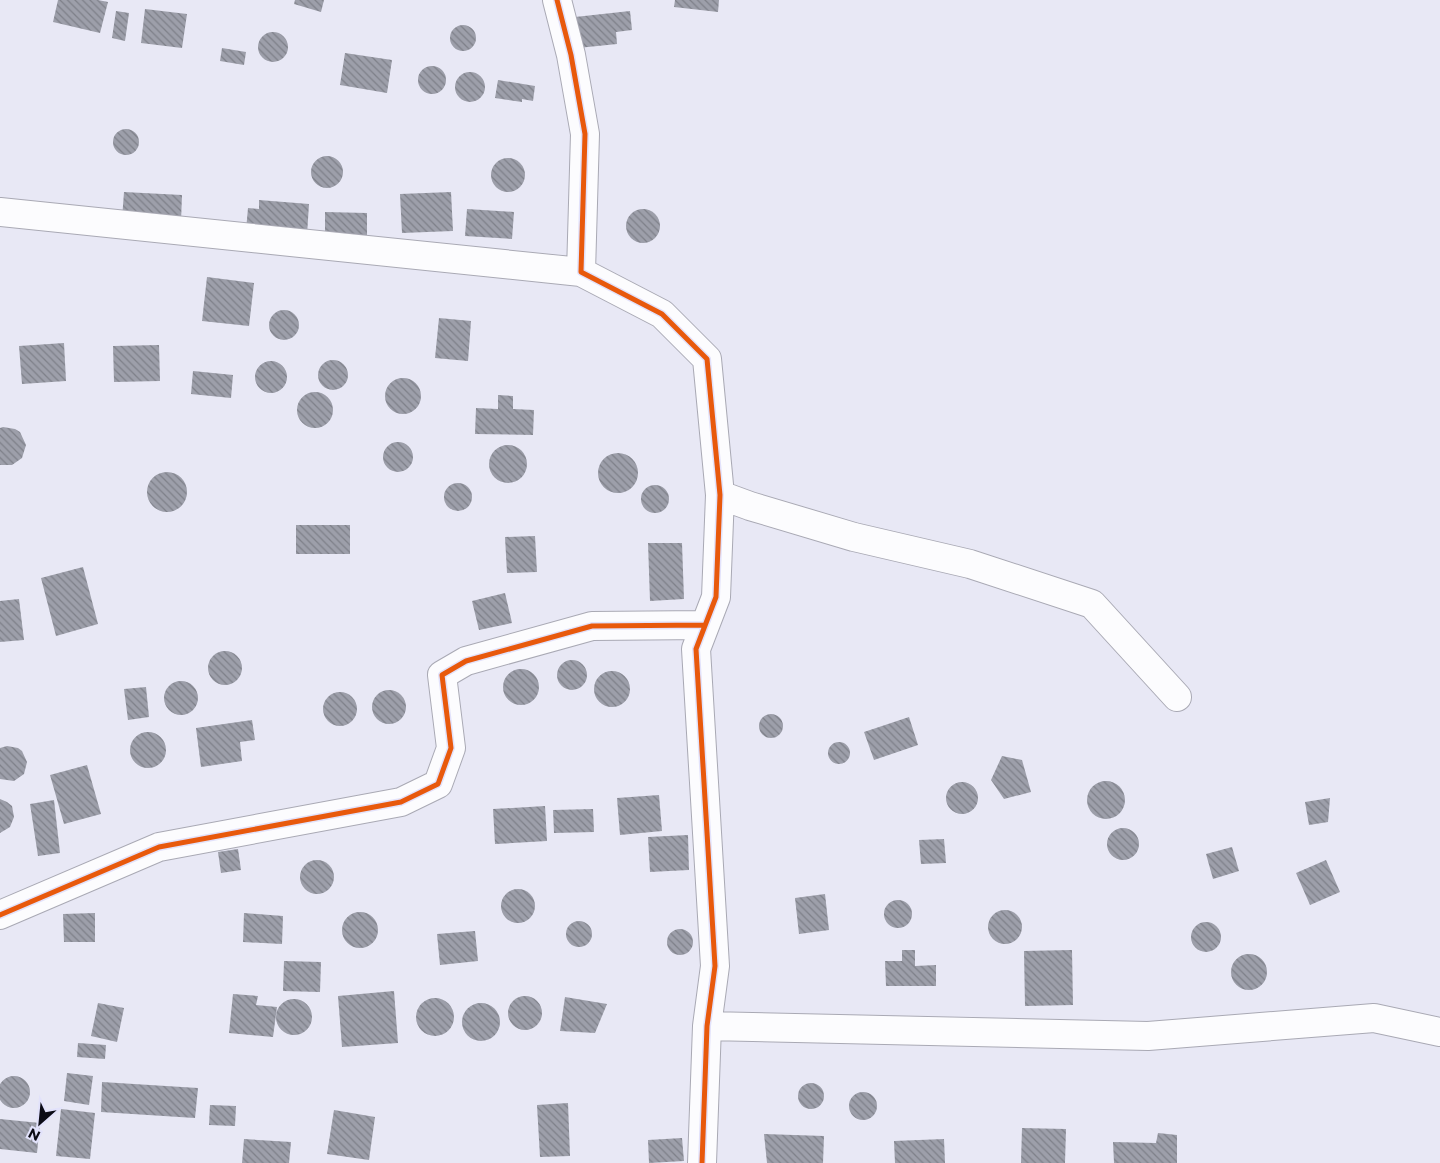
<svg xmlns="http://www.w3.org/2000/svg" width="1440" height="1163" font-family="Montserrat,sans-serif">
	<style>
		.building { fill: url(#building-back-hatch) }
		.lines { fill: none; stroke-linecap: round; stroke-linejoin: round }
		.minor-casing { stroke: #a9a9b4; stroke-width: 30 }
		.minor { stroke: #fcfcfe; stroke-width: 28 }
		.cycleway-casing { stroke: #e2e2fb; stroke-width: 8 }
		.cycleway { stroke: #e8590c; stroke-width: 5 }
	</style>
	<defs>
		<pattern id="building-back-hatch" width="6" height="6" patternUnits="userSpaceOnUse" patternTransform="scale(1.25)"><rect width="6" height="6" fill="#9d9faa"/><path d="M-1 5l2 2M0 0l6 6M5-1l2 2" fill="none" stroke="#7e8089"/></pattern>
	</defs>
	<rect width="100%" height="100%" fill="#e8e8f5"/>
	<path class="building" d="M 58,0 L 98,0 L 108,2 L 100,33 L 53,22 Z
		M 295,0 L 324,0 L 321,12 L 294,4 Z
		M 675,0 L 719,0 L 718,12 L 674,7 Z
		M 145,9 L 187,14 L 182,48 L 141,43 Z
		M 116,11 L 129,13 L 125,41 L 112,38 Z
		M 630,11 L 632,30 L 616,32 L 617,44 L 578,48 L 575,17 Z
		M450 38a13 13 0 1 1 26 0a13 13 0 1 1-26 0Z
		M258 47a15 15 0 1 1 30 0a15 15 0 1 1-30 0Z
		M 222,48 L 246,52 L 244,65 L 220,61 Z
		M 345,53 L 392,60 L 387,93 L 340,85 Z
		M418 80a14 14 0 1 1 28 0a14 14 0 1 1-28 0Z
		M455 87a15 15 0 1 1 30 0a15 15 0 1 1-30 0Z
		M 498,80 L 535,86 L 533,101 L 522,99 L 522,102 L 495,98 Z
		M113 142a13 13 0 1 1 26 0a13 13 0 1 1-26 0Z
		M311 172a16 16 0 1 1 32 0a16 16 0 1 1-32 0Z
		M491 175a17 17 0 1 1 34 0a17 17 0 1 1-34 0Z
		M 124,192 L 182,195 L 181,222 L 122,219 Z
		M 451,192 L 453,231 L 402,233 L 400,194 Z
		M 259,200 L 309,204 L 307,235 L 246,230 L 248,208 L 259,209 Z
		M626 226a17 17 0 1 1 34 0a17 17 0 1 1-34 0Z
		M 467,209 L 514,212 L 512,239 L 465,236 Z
		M 325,212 L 367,213 L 367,236 L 325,235 Z
		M 207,277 L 254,283 L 249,326 L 202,321 Z
		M269 325a15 15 0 1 1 30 0a15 15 0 1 1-30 0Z
		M 439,318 L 471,321 L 468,361 L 435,358 Z
		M 64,343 L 66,381 L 22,384 L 19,346 Z
		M 159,345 L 160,381 L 114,382 L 113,346 Z
		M318 375a15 15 0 1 1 30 0a15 15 0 1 1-30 0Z
		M255 377a16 16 0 1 1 32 0a16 16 0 1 1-32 0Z
		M 193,371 L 233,375 L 231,398 L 191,394 Z
		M385 396a18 18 0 1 1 36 0a18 18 0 1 1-36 0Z
		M297 410a18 18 0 1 1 36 0a18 18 0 1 1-36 0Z
		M 498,395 L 513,396 L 513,409 L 534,410 L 533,435 L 475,434 L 476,408 L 498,409 Z
		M 3,427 L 15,429 L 20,432 L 26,445 L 22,458 L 12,465 L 0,465 L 0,428 Z
		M383 457a15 15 0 1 1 30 0a15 15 0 1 1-30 0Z
		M489 464a19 19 0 1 1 38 0a19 19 0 1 1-38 0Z
		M598 473a20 20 0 1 1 40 0a20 20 0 1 1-40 0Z
		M147 492a20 20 0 1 1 40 0a20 20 0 1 1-40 0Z
		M444 497a14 14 0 1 1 28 0a14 14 0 1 1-28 0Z
		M641 499a14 14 0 1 1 28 0a14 14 0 1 1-28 0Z
		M 296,525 L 350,525 L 350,554 L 296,554 Z
		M 535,536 L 537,572 L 507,573 L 505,537 Z
		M 648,543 L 682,543 L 684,599 L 650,601 Z
		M 83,567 L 98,624 L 56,636 L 41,578 Z
		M 505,593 L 512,623 L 479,630 L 472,601 Z
		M 19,599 L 24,640 L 0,642 L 0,601 Z
		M208 668a17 17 0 1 1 34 0a17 17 0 1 1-34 0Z
		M557 675a15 15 0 1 1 30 0a15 15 0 1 1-30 0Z
		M503 687a18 18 0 1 1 36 0a18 18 0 1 1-36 0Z
		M594 689a18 18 0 1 1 36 0a18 18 0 1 1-36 0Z
		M164 698a17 17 0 1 1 34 0a17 17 0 1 1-34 0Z
		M 146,687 L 149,717 L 128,720 L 124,689 Z
		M372 707a17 17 0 1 1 34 0a17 17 0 1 1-34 0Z
		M323 709a17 17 0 1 1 34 0a17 17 0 1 1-34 0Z
		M759 726a12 12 0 1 1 24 0a12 12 0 1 1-24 0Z
		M 909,717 L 918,745 L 874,760 L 864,732 Z
		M 252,720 L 255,740 L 240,742 L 242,761 L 201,767 L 196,728 Z
		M130 750a18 18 0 1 1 36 0a18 18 0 1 1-36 0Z
		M828 753a11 11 0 1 1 22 0a11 11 0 1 1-22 0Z
		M 7,746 L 18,748 L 22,751 L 27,762 L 24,774 L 14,781 L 0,779 L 0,748 Z
		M 1002,756 L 1022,760 L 1031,792 L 1004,799 L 991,780 Z
		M 87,765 L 101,814 L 64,824 L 50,775 Z
		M1087 800a19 19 0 1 1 38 0a19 19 0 1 1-38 0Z
		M946 798a16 16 0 1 1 32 0a16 16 0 1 1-32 0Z
		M 659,795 L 662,831 L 620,835 L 617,798 Z
		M 1330,798 L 1328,822 L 1309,825 L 1305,802 Z
		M 0,799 L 7,802 L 12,806 L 14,817 L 10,827 L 0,833 Z
		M 54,800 L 60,853 L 38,856 L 30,804 Z
		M 545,806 L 547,841 L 495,844 L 493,809 Z
		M 593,809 L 594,832 L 554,833 L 553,810 Z
		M1107 844a16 16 0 1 1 32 0a16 16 0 1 1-32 0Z
		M 688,835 L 689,870 L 650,872 L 648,837 Z
		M 944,839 L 946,863 L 921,864 L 919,840 Z
		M 1232,847 L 1239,871 L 1213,879 L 1206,854 Z
		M 238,849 L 241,870 L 221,873 L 218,852 Z
		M300 877a17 17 0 1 1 34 0a17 17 0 1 1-34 0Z
		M 1326,860 L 1340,892 L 1310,905 L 1296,873 Z
		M501 906a17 17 0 1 1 34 0a17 17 0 1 1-34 0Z
		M 825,894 L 829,930 L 799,934 L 795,898 Z
		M884 914a14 14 0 1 1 28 0a14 14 0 1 1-28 0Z
		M988 927a17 17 0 1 1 34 0a17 17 0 1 1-34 0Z
		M342 930a18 18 0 1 1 36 0a18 18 0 1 1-36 0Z
		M 95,913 L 95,942 L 64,942 L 63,914 Z
		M 244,913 L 283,916 L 282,944 L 243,942 Z
		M566 934a13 13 0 1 1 26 0a13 13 0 1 1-26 0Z
		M1191 937a15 15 0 1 1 30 0a15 15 0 1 1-30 0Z
		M667 942a13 13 0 1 1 26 0a13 13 0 1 1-26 0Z
		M 475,931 L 478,961 L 440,965 L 437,934 Z
		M 902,950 L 915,950 L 915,966 L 936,965 L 936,986 L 886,986 L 885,961 L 902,961 Z
		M 1072,950 L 1073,1005 L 1025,1006 L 1024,951 Z
		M1231 972a18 18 0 1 1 36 0a18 18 0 1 1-36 0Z
		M 284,961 L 321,962 L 320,992 L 283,991 Z
		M 394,991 L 398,1043 L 342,1047 L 338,996 Z
		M 233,994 L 258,996 L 256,1005 L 277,1007 L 273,1037 L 229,1033 Z
		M508 1013a17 17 0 1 1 34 0a17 17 0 1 1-34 0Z
		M 565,997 L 607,1004 L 595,1033 L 560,1031 Z
		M416 1017a19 19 0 1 1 38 0a19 19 0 1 1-38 0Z
		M276 1017a18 18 0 1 1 36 0a18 18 0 1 1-36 0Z
		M 98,1003 L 124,1008 L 117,1042 L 91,1036 Z
		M462 1022a19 19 0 1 1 38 0a19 19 0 1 1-38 0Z
		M 78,1043 L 106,1045 L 105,1059 L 77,1057 Z
		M 67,1073 L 93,1076 L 89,1105 L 64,1101 Z
		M-2 1092a16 16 0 1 1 32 0a16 16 0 1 1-32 0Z
		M 102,1082 L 198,1088 L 195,1118 L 101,1112 Z
		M798 1096a13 13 0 1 1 26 0a13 13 0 1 1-26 0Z
		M849 1106a14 14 0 1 1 28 0a14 14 0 1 1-28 0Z
		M 568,1103 L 570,1156 L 540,1157 L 537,1105 Z
		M 210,1105 L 236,1106 L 235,1126 L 209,1125 Z
		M 61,1109 L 95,1113 L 90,1159 L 56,1156 Z
		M 334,1110 L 375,1117 L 369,1160 L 327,1154 Z
		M 0,1119 L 40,1123 L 37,1153 L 0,1149 Z
		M 1022,1128 L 1066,1129 L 1065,1163 L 1021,1163 Z
		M 1158,1133 L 1177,1135 L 1177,1163 L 1114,1163 L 1113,1142 L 1156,1143 Z
		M 764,1134 L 824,1136 L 823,1163 L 767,1163 Z
		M 682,1138 L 684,1161 L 649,1163 L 648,1140 Z
		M 244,1139 L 291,1142 L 289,1163 L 242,1163 Z
		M 944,1139 L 945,1163 L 895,1163 L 894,1141 Z"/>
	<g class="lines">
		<defs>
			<path id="minor" d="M 557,0 L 571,55 L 585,134 L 581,272 L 662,314 L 707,359 L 720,495 L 716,597 L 696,649 L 715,966 L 707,1026 L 702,1163
				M 0,212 L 581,272
				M 720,495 L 750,506 L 854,537 L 970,564 L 1092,604 L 1177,697
				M 0,915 L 159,847 L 401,802 L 438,784 L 451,748 L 442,675 L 466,661 L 592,626 L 705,625
				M 707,1026 L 1148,1036 L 1374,1018 L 1440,1032"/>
		</defs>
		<use href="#minor" class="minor-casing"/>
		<use href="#minor" class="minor"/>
		<defs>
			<path id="cycleway" d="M 557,0 L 571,55 L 585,134 L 581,272 L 662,314 L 707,359 L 720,495 L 716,597 L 696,649 L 715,966 L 707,1026 L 702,1163
				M 0,915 L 159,847 L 401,802 L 438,784 L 451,748 L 442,675 L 466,661 L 592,626 L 705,625"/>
		</defs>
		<use href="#cycleway" class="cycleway-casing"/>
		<use href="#cycleway" class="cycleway"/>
	</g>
	<g transform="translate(40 1123) rotate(207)" stroke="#e2e2fb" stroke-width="4" paint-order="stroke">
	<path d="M0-4L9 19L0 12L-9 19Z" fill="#0c0c16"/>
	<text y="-8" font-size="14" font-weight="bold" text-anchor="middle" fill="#0c0c16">N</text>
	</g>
</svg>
